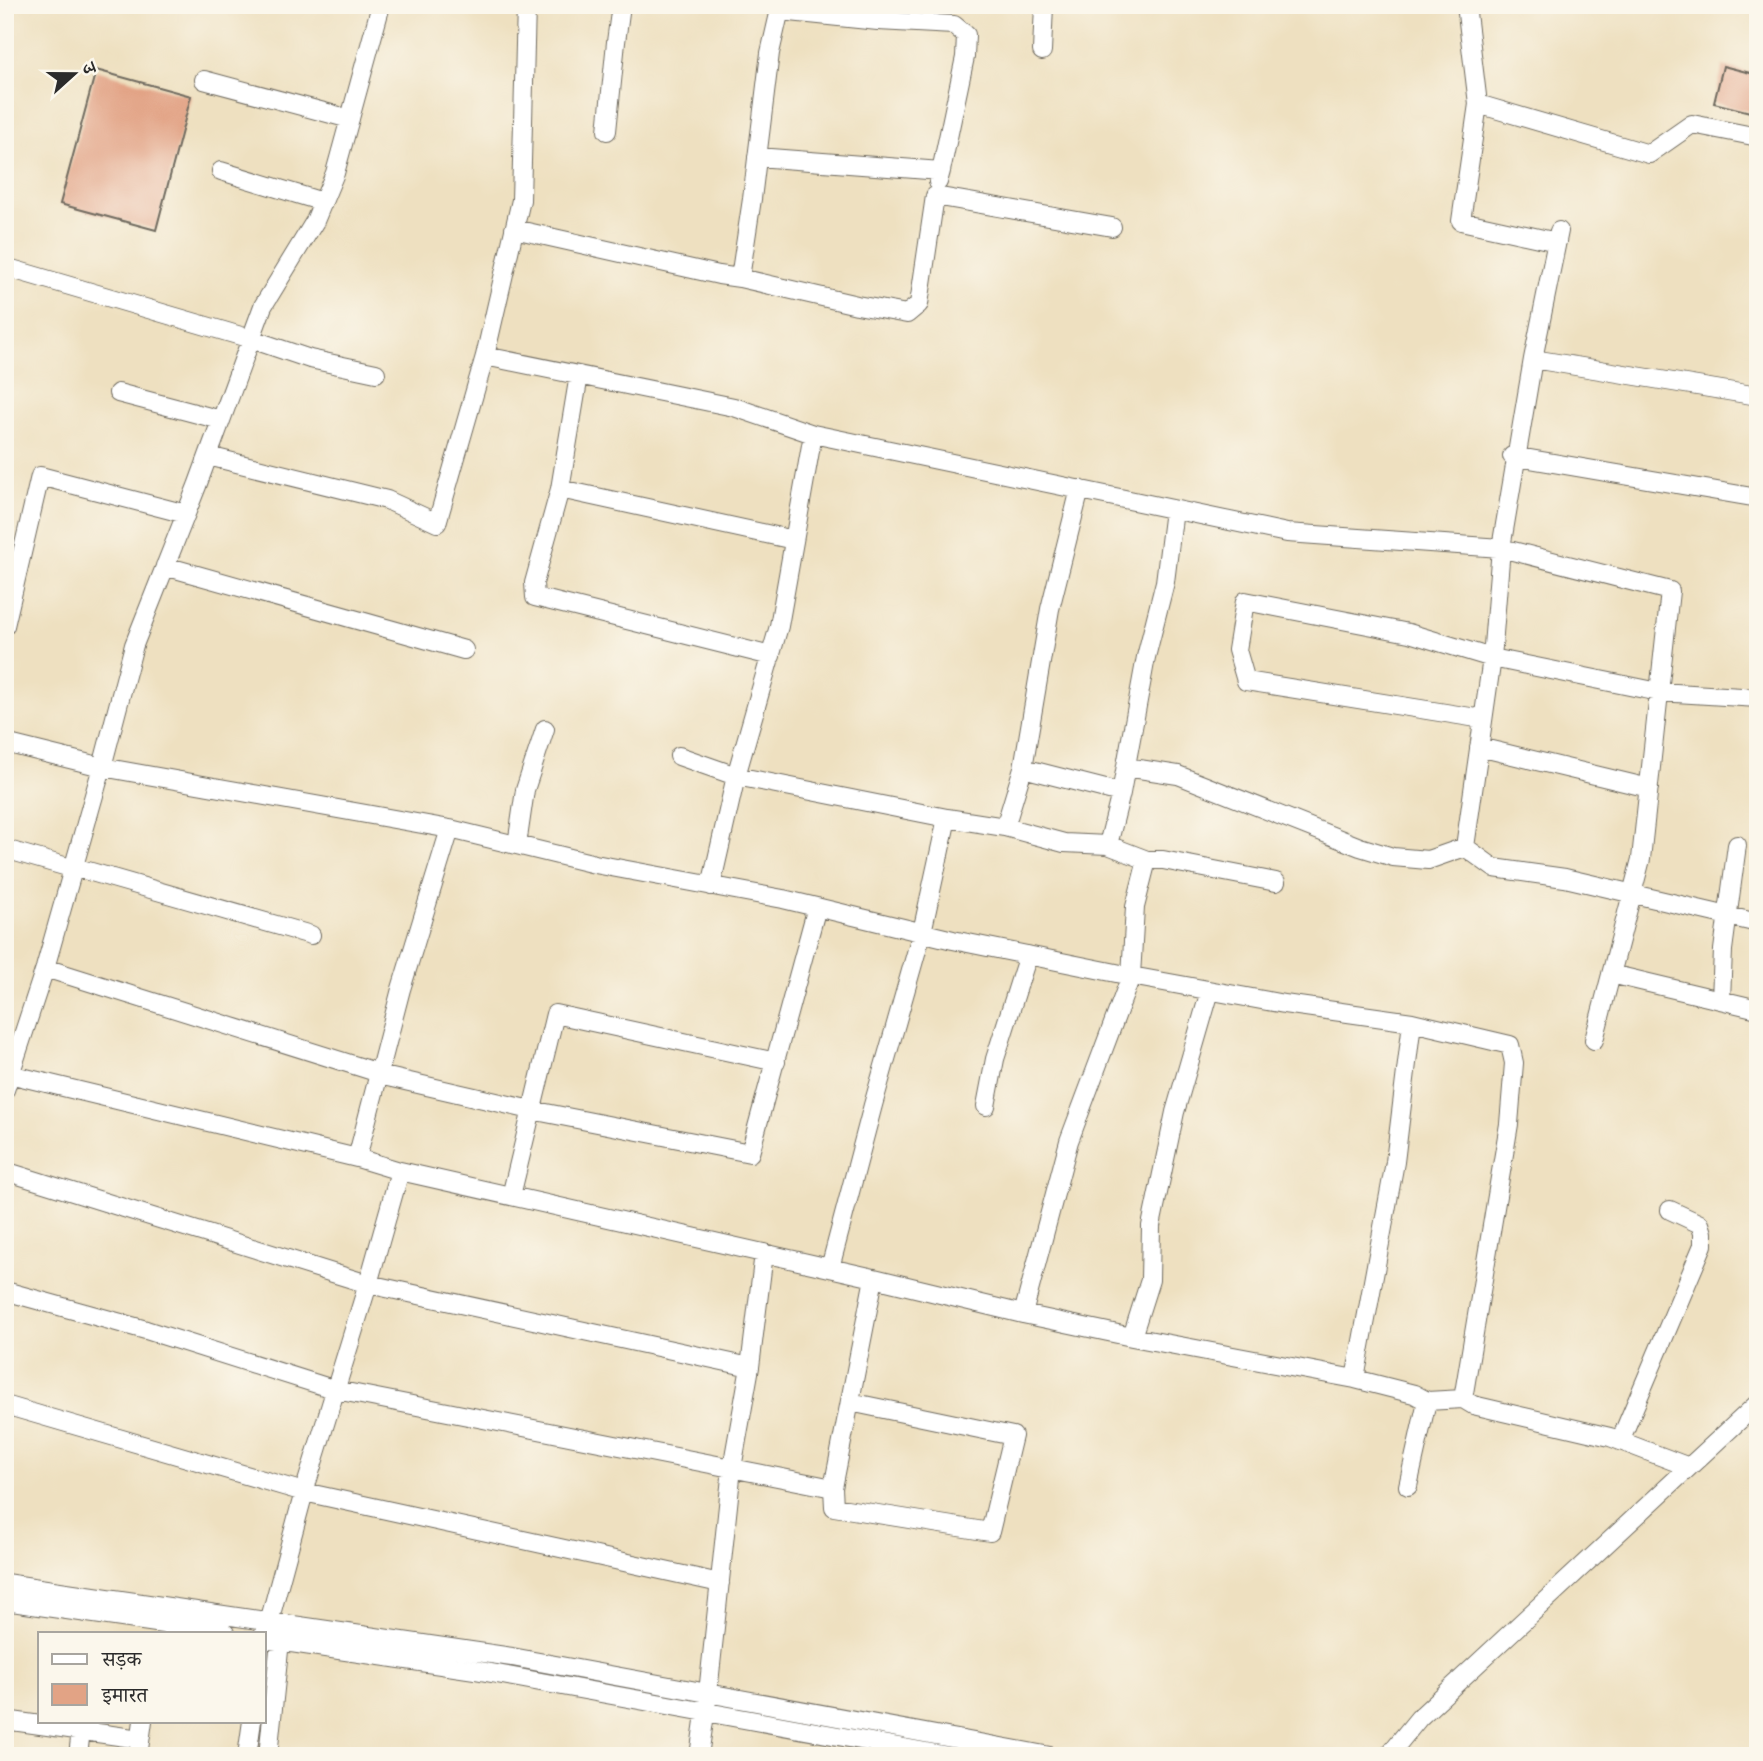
<svg xmlns="http://www.w3.org/2000/svg" width="1763" height="1761" font-family="'IM FELL Double Pica','Noto Serif Devanagari',serif">
	<style>
		.building { fill: #e2a385 }
		.lines { fill: none; stroke-linecap: round; stroke-linejoin: round }
		.minor-casing { stroke: #6f6a5f; stroke-width: 20 }
		.minor { stroke: #fff; stroke-width: 18 }
	</style>
	<rect width="100%" height="100%" fill="#fbf7ec"/>
	<filter id="ink" filterUnits="userSpaceOnUse"><feTurbulence type="fractalNoise" baseFrequency=".0143" numOctaves="2"/><feDisplacementMap in="SourceGraphic" scale="14" xChannelSelector="R" yChannelSelector="G"/><feConvolveMatrix kernelMatrix="1 2 1 2 8 2 1 2 1" color-interpolation-filters="sRGB"/></filter>
	<filter id="wash" filterUnits="userSpaceOnUse"><feTurbulence type="fractalNoise" baseFrequency=".00686" numOctaves="4" result="noise"/><feDisplacementMap in="SourceGraphic" scale="28" xChannelSelector="R" yChannelSelector="G"/><feGaussianBlur stdDeviation="1.57" result="paint"/><feColorMatrix in="noise" values="0 0 0 0 0 0 0 0 0 0 0 0 0 0 0 0 0 1.4 0 .05"/><feComposite in="paint" operator="in"/></filter>
	<g filter="url(#wash)">
		<rect width="100%" height="100%" fill="#eee0c0"/>
		<g id="blocks">
			<path class="building" d="M 1723,66 L 1758,75 L 1758,114 L 1714,103 Z
				M 96,70 L 191,96 L 156,230 L 60,204 Z"/>
		</g>
	</g>
	<g filter="url(#ink)">
		<use href="#blocks" fill-opacity="0" stroke="#6f6a5f" stroke-width="2"/>
		<g class="lines">
			<defs>
				<path id="minor" d="M 526,5 L 521,200 L 485,356 L 734,407 L 813,434 L 779,626 L 736,776 L 711,886
					M 1466,5 L 1478,104 L 1649,154 L 1692,124 L 1758,137
					M 780,11 L 878,21 L 954,25 L 966,35 L 965,57 L 941,171
					M 1042,51 L 1044,5
					M 204,80 L 350,119
					M 1478,104 L 1461,221 L 1557,242
					M 607,131 L 616,42 L 621,5
					M 757,157 L 941,171 L 938,182
					M 221,171 L 323,202
					M 514,229 L 719,275 L 740,278 L 857,305 L 907,314 L 919,304 L 935,196 L 1112,227
					M 5,267 L 251,339 L 310,359 L 376,373
					M 740,278 L 752,199 L 770,53 L 781,5
					M 1533,359 L 1758,396
					M 579,375 L 560,489 L 534,583 L 535,597 L 771,656
					M 118,393 L 221,420
					M 813,434 L 1287,533 L 1501,548 L 1670,591 L 1641,859 L 1594,1040
					M 208,456 L 387,500 L 437,523 L 485,356
					M 1512,456 L 1758,498
					M 560,489 L 794,540
					M 165,566 L 464,650
					M 5,626 L 40,476 L 186,514
					M 1483,719 L 1246,681 L 1237,650 L 1245,601 L 1409,633 L 1492,658 L 1659,692 L 1758,698
					M 5,743 L 102,767 L 450,829
					M 1479,747 L 1649,788
					M 679,756 L 736,776 L 947,818 L 1005,827 L 1064,843 L 1108,845 L 1147,860 L 1163,860 L 1276,882
					M 1126,767 L 1178,775 L 1360,847 L 1393,857 L 1428,860 L 1465,847
					M 1023,768 L 1121,793
					M 1005,827 L 1023,768 L 1050,609 L 1080,489
					M 517,845 L 525,790 L 545,729
					M 1108,845 L 1121,793 L 1146,657 L 1165,582 L 1174,510 L 1176,510
					M 1465,847 L 1492,658 L 1501,548 L 1533,359 L 1559,231
					M 1465,847 L 1494,868 L 1565,878 L 1758,923
					M 5,849 L 71,868 L 74,867 L 311,935
					M 45,968 L 379,1073 L 379,1075 L 531,1110 L 750,1153 L 817,907
					M 1611,974 L 1758,1009
					M 1721,1000 L 1723,950 L 1737,845
					M 5,1073 L 357,1158
					M 5,1090 L 45,968 L 102,767 L 134,645 L 197,486 L 263,306 L 315,221 L 335,173 L 381,5
					M 986,1106 L 995,1059 L 1028,955
					M 5,1171 L 368,1284 L 750,1367 L 732,1468 L 708,1693 L 699,1756
					M 400,1171 L 874,1278 L 833,1488 L 834,1507 L 990,1532 L 1013,1436 L 850,1402
					M 511,1196 L 555,1014 L 776,1062
					M 830,1268 L 873,1105 L 922,932 L 947,818
					M 874,1278 L 1023,1314 L 1132,1337 L 1355,1379 L 1414,1394 L 1427,1401 L 1463,1399 L 1473,1405 L 1610,1437 L 1689,1467
					M 5,1291 L 146,1330 L 336,1390 L 833,1488
					M 1023,1314 L 1069,1141 L 1131,976 L 1135,907 L 1147,860
					M 1132,1337 L 1150,1280 L 1151,1226 L 1175,1112 L 1210,991
					M 750,1367 L 764,1253
					M 1355,1379 L 1395,1162 L 1412,1022
					M 5,1405 L 304,1492 L 720,1583
					M 1620,1441 L 1703,1245 L 1703,1233 L 1700,1224 L 1670,1210
					M 1408,1486 L 1427,1401
					M 5,1583 L 512,1657 L 1050,1756
					M 5,1601 L 225,1633
					M 264,1633 L 269,1622 L 304,1492 L 368,1284 L 400,1171 L 357,1158 L 401,989 L 450,829 L 595,864 L 783,899 L 953,940 L 1131,976 L 1284,1004 L 1412,1022 L 1510,1045 L 1514,1063 L 1509,1124 L 1463,1399
					M 264,1639 L 475,1670 L 948,1756
					M 5,1720 L 140,1739
					M 78,1756 L 81,1730
					M 138,1756 L 143,1721
					M 247,1756 L 252,1721
					M 268,1756 L 280,1641 L 274,1631
					M 1388,1756 L 1419,1718 L 1758,1403"/>
			</defs>
			<use href="#minor" class="minor-casing"/>
			<use href="#minor" class="minor"/>
		</g>
	</g>
	<rect width="1763" height="1761" fill="none" stroke="#fbf7ec" stroke-width="28"/>
	<rect x="38" y="1632" width="228" height="91" fill="#fbf7ec" stroke="#a8a59f" stroke-width="2"/>
	<rect x="52" y="1654" width="35" height="10" fill="#ffffff" stroke="#a8a59f" stroke-width="2"/>
	<text x="102" y="1666" font-size="21" fill="#2b2b2b">सड़क</text>
	<rect x="52" y="1684" width="35" height="21" fill="#e2a385" stroke="#a8a59f" stroke-width="2"/>
	<text x="102" y="1702" font-size="21" fill="#2b2b2b">इमारत</text>
	<g transform="translate(74 74) rotate(69)" stroke="#fbf7ec" stroke-width="5" paint-order="stroke">
	<path d="M0-5L12 26L0 18L-12 26Z" fill="#2b2b2b"/>
	<text y="-10" font-size="19" font-weight="bold" text-anchor="middle" fill="#2b2b2b">उ</text>
	</g>
</svg>
